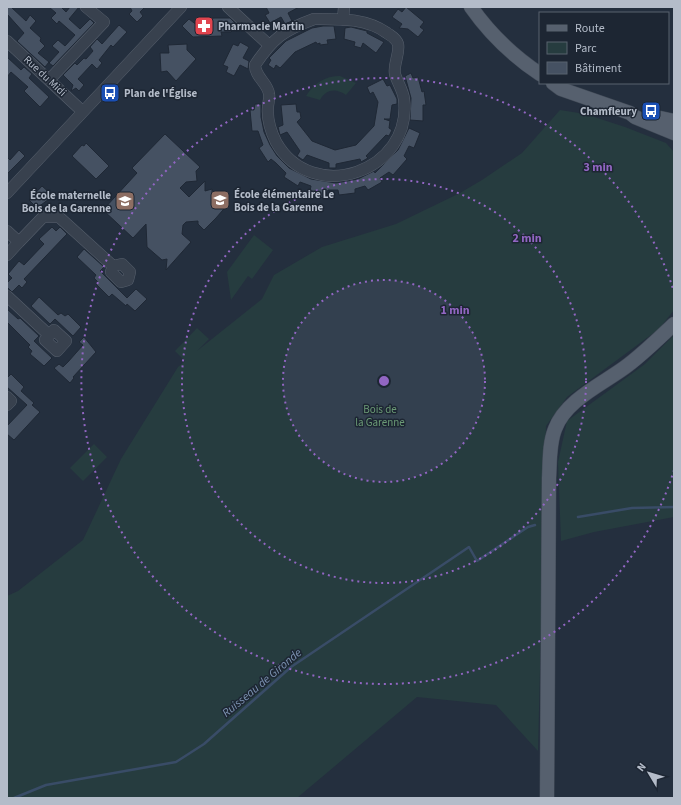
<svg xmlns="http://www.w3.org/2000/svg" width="681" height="805" font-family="'Source Sans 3',sans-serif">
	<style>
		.green { fill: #263c3f }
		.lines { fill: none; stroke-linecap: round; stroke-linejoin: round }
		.stream { stroke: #394c67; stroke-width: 2.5 }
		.building { fill: #455162; stroke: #1f2835 }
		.minor-casing { stroke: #565f6c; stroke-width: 12 }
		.major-casing { stroke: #414a57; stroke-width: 15 }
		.minor { stroke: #38414e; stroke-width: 11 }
		.major { stroke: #56606e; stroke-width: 14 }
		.ring { fill: none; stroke: #9266c3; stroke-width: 2; stroke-dasharray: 2 4 }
		.labels { text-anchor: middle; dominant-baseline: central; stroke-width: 3; stroke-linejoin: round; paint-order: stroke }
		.poi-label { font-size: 11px; font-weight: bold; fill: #b4bcc9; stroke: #1d2633; text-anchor: start }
		.street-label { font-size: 11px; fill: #b4bcc9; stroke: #1d2633 }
		.park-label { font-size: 11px; fill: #6b9a76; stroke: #1d2633 }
		.water-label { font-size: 12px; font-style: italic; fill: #7c92b1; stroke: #1d2633 }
		.centre { fill: #9266c3; stroke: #1d2633; stroke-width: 2 }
		.ring-label { font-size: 12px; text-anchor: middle; font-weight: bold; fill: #9266c3; stroke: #1d2633; stroke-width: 3; stroke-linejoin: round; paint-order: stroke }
	</style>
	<rect width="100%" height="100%" fill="#242f3e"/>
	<path class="green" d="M 340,76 L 356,83 L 346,95 C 336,88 326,89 320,100 L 306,96 C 314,83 325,76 340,76 Z
		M 560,110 L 585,114 L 625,127 L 666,143 L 674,152 L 674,310 L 659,329 L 567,397 L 546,426 L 538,751 L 496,705 L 417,697 L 297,798 L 7,798 L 7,596 L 18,591 L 83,540 L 121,459 L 178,367 L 185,361 L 175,351 L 197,328 L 209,339 L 197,351 L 262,299 L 274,275 L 322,247 L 396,224 L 460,193 L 482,180 L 522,153 Z
		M 254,235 L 273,250 L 252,279 L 248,276 L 231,300 L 227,272 Z
		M 674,335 L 674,517 L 594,532 L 561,541 L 558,462 L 567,421 L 645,364 Z
		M 94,444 L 107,457 L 83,481 L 70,468 Z"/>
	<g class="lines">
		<path class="stream" d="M 578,517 L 632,508 L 674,507
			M 14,798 L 46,785 L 176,762 L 204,744 L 291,667 L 469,547 L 477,561 L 528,527 L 535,525"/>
	</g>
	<path class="building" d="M 7,7 L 11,7 L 26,21 L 30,15 L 36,21 L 30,28 L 41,38 L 40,41 L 45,46 L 38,53 L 49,62 L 45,67 L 17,41 L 24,33 L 7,14 Z
		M 49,7 L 61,7 L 66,12 L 70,7 L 79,7 L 69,19 L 80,29 L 90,19 L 94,23 L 53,66 L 49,63 L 59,52 L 52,46 L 58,40 L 65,46 L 75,35 L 59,21 L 57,24 L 51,18 L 56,13 Z
		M 130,7 L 145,7 L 140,12 L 143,16 L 137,22 L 129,14 L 132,11 Z
		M 266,7 L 299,7 L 288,13 L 292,21 L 285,24 L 281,17 L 270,23 L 265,15 L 269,13 Z
		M 406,7 L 424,22 L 420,27 L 424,30 L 418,37 L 408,29 L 399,28 L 402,24 L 392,17 L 398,9 L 402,12 Z
		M 215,18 L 230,18 L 237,25 L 231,32 L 221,32 L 222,36 L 193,37 L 182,26 L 189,19 L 198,26 L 199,19 Z
		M 119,25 L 127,32 L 113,47 L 111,45 L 99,60 L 102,63 L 97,69 L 92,64 L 78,79 L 84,85 L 79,91 L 76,88 L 71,91 L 73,85 L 63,75 L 75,63 L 77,65 L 84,58 L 86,59 L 93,51 L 90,47 L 97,39 L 102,44 Z
		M 323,26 L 334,26 L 336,39 L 327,40 L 328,44 L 320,45 L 320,43 L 317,44 L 316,42 L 295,52 L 280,68 L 276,65 L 274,69 L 268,65 L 271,60 L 269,58 L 286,41 L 312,28 Z
		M 351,27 L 367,31 L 367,33 L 384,42 L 376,53 L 363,43 L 361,48 L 354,46 L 355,42 L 344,39 L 345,28 Z
		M 240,42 L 249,47 L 243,58 L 249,61 L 248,69 L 240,65 L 234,76 L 226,72 L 228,67 L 223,65 L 233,44 L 238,46 Z
		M 187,44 L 187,50 L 196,59 L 176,81 L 167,71 L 161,72 L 160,53 L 169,53 L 168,45 Z
		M 7,57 L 21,70 L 24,67 L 32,74 L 29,78 L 49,97 L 40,107 L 24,91 L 28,87 L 11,72 L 7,77 Z
		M 411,73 L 413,78 L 418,77 L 422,92 L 424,91 L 426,105 L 423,105 L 423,121 L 410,120 L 411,98 L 405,76 Z
		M 383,79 L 387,86 L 390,85 L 397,99 L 397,104 L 392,105 L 390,119 L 384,119 L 390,121 L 389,128 L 392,130 L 389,136 L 386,135 L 366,156 L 368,158 L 361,162 L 360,159 L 336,164 L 336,168 L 329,168 L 329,163 L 307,155 L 303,160 L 297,156 L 300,151 L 287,132 L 280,135 L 278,127 L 283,125 L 281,105 L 296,104 L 297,112 L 300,112 L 301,118 L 297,122 L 312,141 L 335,150 L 356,145 L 374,126 L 378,102 L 373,92 L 370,94 L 367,87 Z
		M 255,104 L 261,104 L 261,117 L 264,132 L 270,145 L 277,156 L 289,168 L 311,179 L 336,183 L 358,179 L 374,171 L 375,173 L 398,150 L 409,128 L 420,133 L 414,148 L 409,146 L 404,156 L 407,159 L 393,175 L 389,172 L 380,178 L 382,182 L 368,190 L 365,186 L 355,189 L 355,193 L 339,195 L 338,190 L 328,190 L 324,198 L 318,196 L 318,193 L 310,191 L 311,186 L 300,182 L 298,186 L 284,177 L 286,173 L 276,163 L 271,159 L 268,162 L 259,148 L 263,145 L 258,131 L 252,131 L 250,110 L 254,110 Z
		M 165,134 L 200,167 L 196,171 L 197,181 L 186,182 L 180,188 L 189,197 L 205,181 L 205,191 L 212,189 L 212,194 L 219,200 L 219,204 L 229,203 L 216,218 L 204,230 L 198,224 L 198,221 L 186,222 L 183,225 L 182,234 L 191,242 L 166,270 L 167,259 L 162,260 L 147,247 L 146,224 L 133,238 L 103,210 L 137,173 L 132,168 Z
		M 86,143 L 109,166 L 96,179 L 72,156 L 82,145 L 84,146 Z
		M 19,150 L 25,156 L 7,174 L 7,157 L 10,160 Z
		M 42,186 L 53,196 L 37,208 L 29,200 Z
		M 52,227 L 56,231 L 60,227 L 67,234 L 24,279 L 27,282 L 22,288 L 19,285 L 12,292 L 7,287 L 7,283 L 12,278 L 8,274 L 19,261 L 24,265 L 44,244 L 39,239 Z
		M 84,249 L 104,267 L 100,271 L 127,298 L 136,289 L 147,299 L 135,311 L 127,304 L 126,306 L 112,294 L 109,297 L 96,284 L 98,282 L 94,278 L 96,275 L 77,257 Z
		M 39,297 L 58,315 L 61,313 L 65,316 L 68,314 L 81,327 L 73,336 L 55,319 L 50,324 L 31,306 Z
		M 7,309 L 18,319 L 20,318 L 39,336 L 34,341 L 52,358 L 44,366 L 30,354 L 32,351 L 28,347 L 30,345 L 7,322 Z
		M 84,337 L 96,352 L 73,377 L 74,378 L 70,383 L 54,368 L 59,364 L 63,367 L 68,362 L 83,345 L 79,342 Z
		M 11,374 L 24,387 L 21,391 L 34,403 L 32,405 L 40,412 L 14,440 L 7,434 L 7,426 L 27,405 L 7,387 L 7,378 Z"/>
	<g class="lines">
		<defs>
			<path id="minor" d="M 228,7 L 269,45
				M 314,19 C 340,19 366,18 387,33 C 391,36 396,38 398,44 C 400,54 393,64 395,74 C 397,82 403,90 404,99 C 413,172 312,206 276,142 C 271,132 267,118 268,107 C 268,103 270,98 269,94 C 268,83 255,77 255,65 C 273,38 284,30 314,19 Z
				M 343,20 L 344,7
				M 7,41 L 82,111
				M 49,80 L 104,22 L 86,7
				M 7,193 L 181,7
				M 7,231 L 19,242 L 7,255
				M 19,242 L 43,217 L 59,217 L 113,266 L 111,272 L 121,282 L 128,280 L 130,272 L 122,264 L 113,266
				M 7,296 L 49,335
				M 54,330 L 66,341 L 57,351 L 45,340 Z
				M 7,397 L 11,401 L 7,405"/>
			<path id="major" d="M 471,7 C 490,34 513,56 540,74
				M 553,83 L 561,89 L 630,113 L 635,117 L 674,133
				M 651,116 L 674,121
				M 547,798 L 549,478 C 550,462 549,444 555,429 C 566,399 605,383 628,365 C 645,352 659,338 674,324"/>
		</defs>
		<use href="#minor" class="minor-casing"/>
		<use href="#major" class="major-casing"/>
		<use href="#minor" class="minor"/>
		<use href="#major" class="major"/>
	</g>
	<circle cx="384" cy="381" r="101" fill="#9266c3" fill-opacity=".12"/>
	<g class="ring">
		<circle cx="384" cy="381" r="101"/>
		<circle cx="384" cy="381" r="202"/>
		<path d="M674 470A303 303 0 1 1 674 292"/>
	</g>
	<defs>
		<symbol id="pharmacy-square" viewBox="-11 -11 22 22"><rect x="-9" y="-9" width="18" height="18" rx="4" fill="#e0444e" stroke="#1d2633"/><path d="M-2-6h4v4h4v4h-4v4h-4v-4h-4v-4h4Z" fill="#fff"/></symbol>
		<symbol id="bus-square" viewBox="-11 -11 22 22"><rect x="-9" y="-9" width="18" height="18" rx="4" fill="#1a4fb4" stroke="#1d2633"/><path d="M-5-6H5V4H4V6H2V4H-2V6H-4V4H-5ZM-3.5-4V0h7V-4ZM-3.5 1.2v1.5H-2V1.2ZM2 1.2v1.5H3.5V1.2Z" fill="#fff"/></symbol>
		<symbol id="school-square" viewBox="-11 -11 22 22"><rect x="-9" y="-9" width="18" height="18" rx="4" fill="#8d6e63" stroke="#1d2633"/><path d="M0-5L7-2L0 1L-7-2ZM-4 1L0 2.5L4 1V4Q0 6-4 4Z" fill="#fff"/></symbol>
	</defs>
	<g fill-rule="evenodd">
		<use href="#pharmacy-square" x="193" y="15" width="22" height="22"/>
		<use href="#bus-square" x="99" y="82" width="22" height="22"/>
		<use href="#bus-square" x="640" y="100" width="22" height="22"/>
		<use href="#school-square" x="209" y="189" width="22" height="22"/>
		<use href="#school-square" x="114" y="190" width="22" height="22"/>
	</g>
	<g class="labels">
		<g class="poi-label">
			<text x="218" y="26">Pharmacie Martin</text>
			<text x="124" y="93">Plan de l'Église</text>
			<text x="637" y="111" text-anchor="end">Chamfleury</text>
			<text x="234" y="194">École élémentaire Le<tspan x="234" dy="13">Bois de la Garenne</tspan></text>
			<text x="111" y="195" text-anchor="end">École maternelle<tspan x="111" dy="13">Bois de la Garenne</tspan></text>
		</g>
		<g class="street-label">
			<text transform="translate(45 76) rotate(43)">Rue du Midi</text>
		</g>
		<g class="park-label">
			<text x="380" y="409">Bois de<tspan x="380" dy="13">la Garenne</tspan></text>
		</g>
		<g class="water-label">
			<text transform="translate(262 683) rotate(-40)">Ruisseau de Gironde</text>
		</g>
	</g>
	<circle cx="384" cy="381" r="6" class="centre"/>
	<g class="ring-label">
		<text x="598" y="171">3 min</text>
		<text x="527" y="242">2 min</text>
		<text x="455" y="314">1 min</text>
	</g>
	<rect width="681" height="805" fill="none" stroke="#b4bcc9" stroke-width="16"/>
	<rect x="539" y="12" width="130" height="72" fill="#1d2633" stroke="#59626f"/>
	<rect x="547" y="25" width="20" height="6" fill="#56606e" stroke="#59626f"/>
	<text x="575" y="32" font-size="12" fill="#b4bcc9">Route</text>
	<rect x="547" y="42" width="20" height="12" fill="#263c3f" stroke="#59626f"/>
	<text x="575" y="52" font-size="12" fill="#b4bcc9">Parc</text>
	<rect x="547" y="62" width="20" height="12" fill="#455162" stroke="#59626f"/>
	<text x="575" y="72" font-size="12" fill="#b4bcc9">Bâtiment</text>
	<g transform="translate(649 773) rotate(308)" stroke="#1d2633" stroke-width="3" paint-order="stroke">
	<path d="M0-3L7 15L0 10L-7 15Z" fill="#b4bcc9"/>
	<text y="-6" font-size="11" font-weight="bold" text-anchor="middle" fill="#b4bcc9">N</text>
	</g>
</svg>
